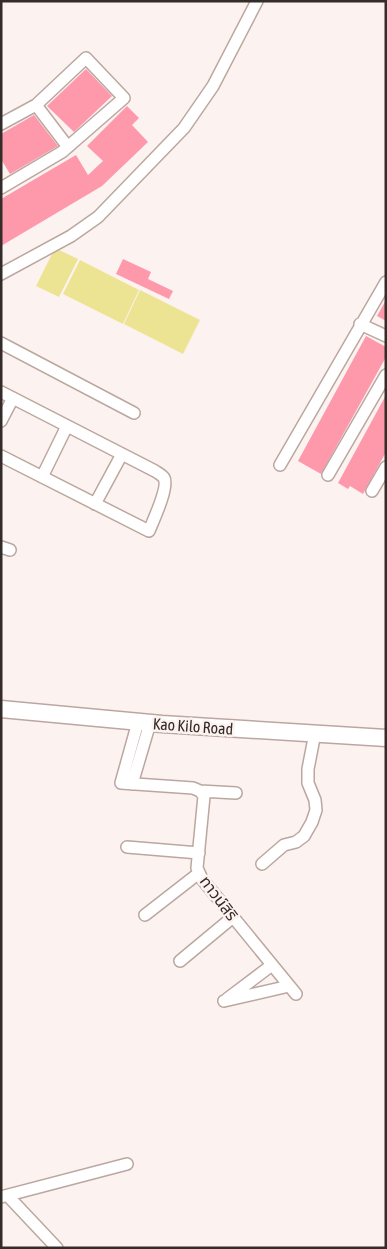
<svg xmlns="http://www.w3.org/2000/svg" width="387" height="1249" font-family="'Asap Condensed','Noto Sans Thai',sans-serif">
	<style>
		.green { fill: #ede493 }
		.building { fill: #fe98ab }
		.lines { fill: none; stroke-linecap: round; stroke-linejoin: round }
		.minor-casing { stroke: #bca7a0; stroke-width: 14 }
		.secondary-casing { stroke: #bca7a0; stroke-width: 19 }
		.minor { stroke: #fff; stroke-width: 11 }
		.secondary { stroke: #fff; stroke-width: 16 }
		.labels { text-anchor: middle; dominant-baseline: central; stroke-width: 5; stroke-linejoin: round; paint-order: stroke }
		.street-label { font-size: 16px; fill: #342c29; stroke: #fcf3f0 }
	</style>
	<rect width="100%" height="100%" fill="#fcf3f0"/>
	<path class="green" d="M 55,248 L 78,259 L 59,297 L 36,286 Z
		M 80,260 L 139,290 L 123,324 L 63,294 Z
		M 140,290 L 200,320 L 183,354 L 124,324 Z"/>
	<path class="building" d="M 86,69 L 112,96 L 74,132 L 47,106 Z
		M 127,106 L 139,118 L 132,125 L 148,142 L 102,186 L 1,246 L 1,199 L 76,155 L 88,175 L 103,161 L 87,146 Z
		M 34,115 L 58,146 L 10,174 L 1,159 L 1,134 Z
		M 123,259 L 151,272 L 148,279 L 173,291 L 169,299 L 116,274 Z
		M 386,300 L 386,321 L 377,316 Z
		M 366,336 L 386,347 L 386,357 L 321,474 L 298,461 Z
		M 386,395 L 386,452 L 363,494 L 350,486 L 348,489 L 338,483 Z"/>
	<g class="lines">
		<defs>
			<path id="minor" d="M 36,105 L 68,147
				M 1,124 L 36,105 L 86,58 L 124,98 L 62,152 L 1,188
				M 1,274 L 71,236 L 98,217 L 184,128 L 213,86 L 257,1
				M 360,324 L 386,336
				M 1,343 L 134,413
				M 1,392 L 155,471 C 158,473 162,475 164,478 C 169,487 153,521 149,531 L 1,456
				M 1,421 L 13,398
				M 280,465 L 386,282
				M 328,475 L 386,375
				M 42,477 L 67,426
				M 372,491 L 386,467
				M 95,504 L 122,454
				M 1,547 L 10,550
				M 138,722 L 121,783 L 193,788 L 200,791 L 204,796 L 197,868 L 202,879 L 296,994
				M 132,784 L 150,723
				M 200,791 L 236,793
				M 127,847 L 199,853
				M 262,864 L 284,845 L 296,842 L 304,836 L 312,822 L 316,810 L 315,800 L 308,783 L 308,769 L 315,733
				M 145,915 L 199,873
				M 180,961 L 233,917
				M 227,999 L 272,965
				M 224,1001 L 289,986
				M 8,1196 L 57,1248
				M 1,1197 L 127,1164"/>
			<path id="secondary" d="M 1,709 L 162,724 L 386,738"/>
		</defs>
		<use href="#minor" class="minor-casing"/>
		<use href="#secondary" class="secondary-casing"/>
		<use href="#minor" class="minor"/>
		<use href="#secondary" class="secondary"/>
	</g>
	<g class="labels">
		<g class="street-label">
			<text transform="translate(193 726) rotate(4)">Kao Kilo Road</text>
			<text transform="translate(219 898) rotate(53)">ทาวน์สิริ</text>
		</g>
	</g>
	<rect width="387" height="1249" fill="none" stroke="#342c29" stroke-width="5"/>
</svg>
